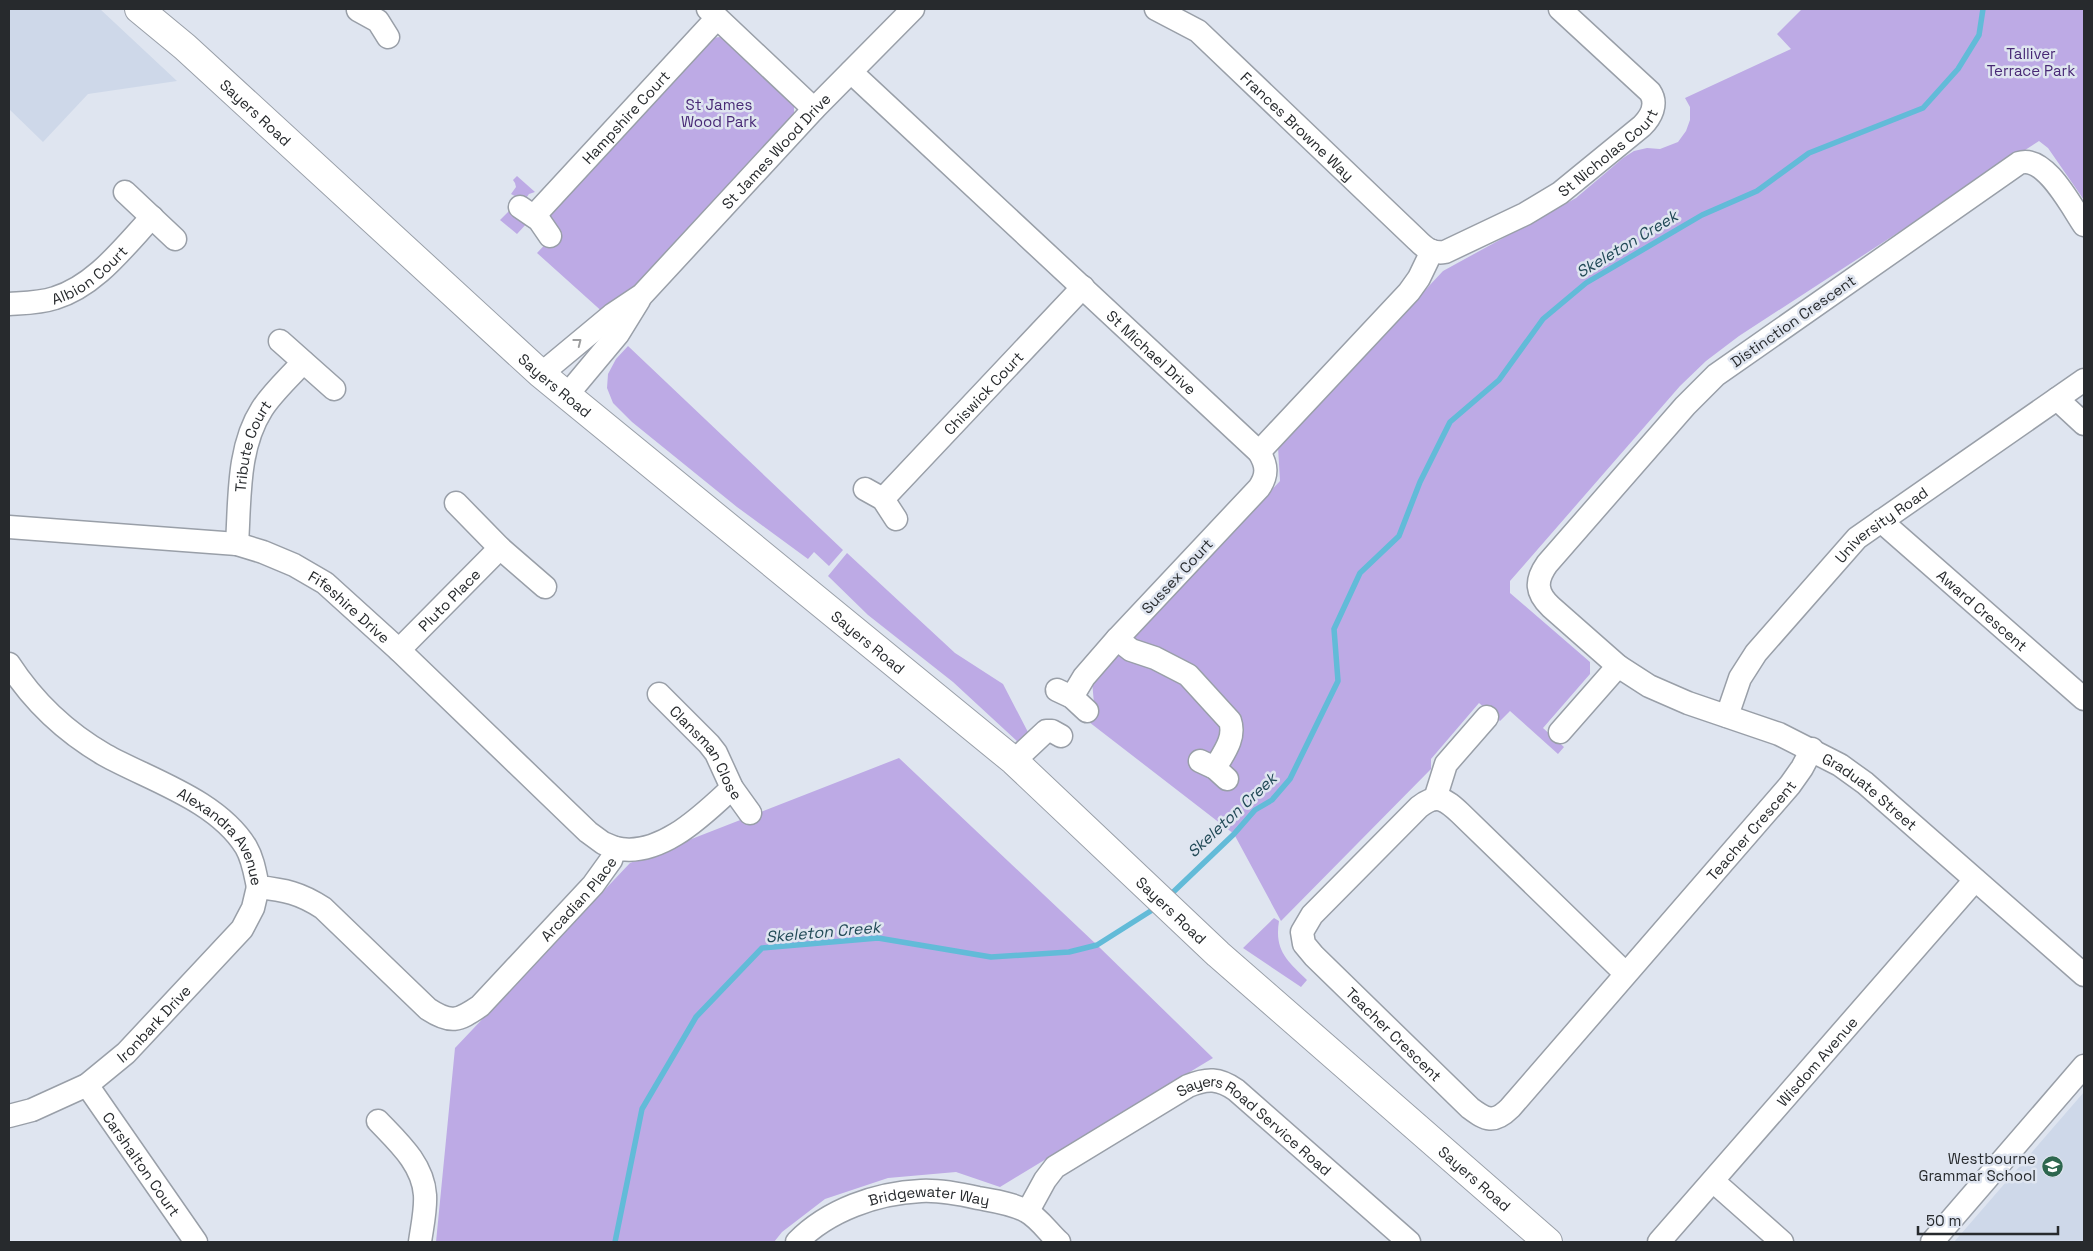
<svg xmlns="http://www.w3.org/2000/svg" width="2093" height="1251" font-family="'Space Grotesk',sans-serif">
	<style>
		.built { fill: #ced8e9 }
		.green { fill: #bdaae5 }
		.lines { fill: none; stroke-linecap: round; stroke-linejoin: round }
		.stream { stroke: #62bbd8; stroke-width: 5.5 }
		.minor-casing { stroke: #999fa8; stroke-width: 25 }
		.major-casing { stroke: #999fa8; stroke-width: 30 }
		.minor { stroke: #fff; stroke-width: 22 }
		.major { stroke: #fff; stroke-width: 28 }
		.oneway { stroke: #9e9fa0 }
		.labels { text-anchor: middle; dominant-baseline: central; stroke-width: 5; stroke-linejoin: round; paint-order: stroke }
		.park-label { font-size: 15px; fill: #482975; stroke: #dfe5f0 }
		.street-label { font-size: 15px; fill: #272a2d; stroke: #dfe5f0 }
		.poi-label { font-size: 15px; fill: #272a2d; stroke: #dfe5f0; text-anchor: end }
		.water-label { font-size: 16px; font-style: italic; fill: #224a57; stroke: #dfe5f0 }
	</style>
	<rect width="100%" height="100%" fill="#dfe5f0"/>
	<path class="built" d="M 9,9 L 100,9 L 177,81 L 88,94 L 43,142 L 9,109 Z
		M 2084,1092 L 2084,1242 L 1954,1242 Z"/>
	<path class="green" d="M 1802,9 L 2084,9 L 2084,200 L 2048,148 L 2039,141 L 1739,336 L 1706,361 L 1680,386 L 1510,581 L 1510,593 L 1590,662 L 1590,674 L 1543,728 L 1564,747 L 1558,754 L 1510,711 L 1500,721 L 1479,703 L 1431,759 L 1431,769 L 1281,921 L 1234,834 L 1089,722 L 1095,715 L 1092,681 L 1280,481 L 1278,447 L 1443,271 L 1576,198 L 1623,158 L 1634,151 L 1647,148 L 1660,149 L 1678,142 L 1686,131 L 1690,120 L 1690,107 L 1685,98 L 1791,49 L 1777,34 Z
		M 720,37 L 724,38 L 794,105 L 794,114 L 620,303 L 606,315 L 537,253 L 554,235 L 549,213 L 712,38 Z
		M 517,176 L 535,192 L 529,194 L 524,201 L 511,194 L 516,187 L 515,183 L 513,180 Z
		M 509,211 L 529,221 L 517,234 L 500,220 Z
		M 628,346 L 843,550 L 829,566 L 814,552 L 808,559 L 737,507 L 632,422 L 613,403 L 607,388 L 608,374 L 616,359 Z
		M 847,553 L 955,653 L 1003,684 L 1030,736 L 1019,743 L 953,682 L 868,615 L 828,576 Z
		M 899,758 L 1097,945 L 1213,1058 L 1000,1187 L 956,1172 L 888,1178 L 825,1199 L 782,1232 L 774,1242 L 436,1242 L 455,1048 L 630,863 Z
		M 1274,918 L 1279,921 C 1274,951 1288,961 1307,980 L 1301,987 L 1243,948 Z"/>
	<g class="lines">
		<path class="stream" d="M 1168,897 L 1234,834 L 1255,810 L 1272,800 L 1290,779 L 1338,681 L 1334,629 L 1360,573 L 1399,536 L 1420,482 L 1450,422 L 1499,380 L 1543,319 L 1586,283 L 1702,215 L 1757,191 L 1809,153 L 1923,108 L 1958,69 L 1979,35 L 1983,9
			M 615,1242 L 642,1109 L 696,1017 L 762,948 L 878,938 L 991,957 L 1069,952 L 1097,945 L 1157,907"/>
		<defs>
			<g id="minor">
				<path d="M 708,9 L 814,109"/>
				<path id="s1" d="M 1156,9 L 1198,31 L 1417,240 C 1425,248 1432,254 1445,252 L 1525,214 L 1560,193 L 1642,126 C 1651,117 1658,104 1650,92 L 1560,9"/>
				<path d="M 358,10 L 378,21 L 388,37"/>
				<path id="s2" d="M 851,72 L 1259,452 C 1267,465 1268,475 1259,488 L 1117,639 L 1084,677 L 1072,697"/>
				<path d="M 125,192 L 175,239"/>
				<path d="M 520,207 L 539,220 L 550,236"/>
				<path id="s3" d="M 534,216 L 717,18"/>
				<path id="s4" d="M 2084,225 C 2071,206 2045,154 2019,163 L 1716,375 L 1685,406 L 1547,564 C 1535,581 1536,593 1551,607 L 1618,666 L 1649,686 L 1688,703 L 1779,734 L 1840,765 L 1865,783 L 2084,975"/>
				<path id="s5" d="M 9,304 C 24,303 40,303 55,298 C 95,286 124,247 152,217"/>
				<path d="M 280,341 L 334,389"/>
				<path id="s6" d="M 541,374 L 612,315 L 642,295 L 814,109 L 913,9"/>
				<path d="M 567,395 L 618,334 L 639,300"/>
				<path d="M 2057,399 L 2084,424"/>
				<path d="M 1259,452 L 1409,292 L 1419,278 L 1432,251"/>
				<path d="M 865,489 L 883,499 L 896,519"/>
				<path id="s7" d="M 883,499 L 1083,287"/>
				<path d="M 456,503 L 500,548 L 545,587"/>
				<path id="s8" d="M 1881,521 L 2084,699"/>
				<path id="s9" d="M 9,527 L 237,544 L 263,552 L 294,565 L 325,583 L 399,650 L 588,832 L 603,843 L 615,848"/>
				<path id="s10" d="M 237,544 C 240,499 237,448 262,409 C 273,392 290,377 303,362"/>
				<path d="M 1117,639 L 1131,650 L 1155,658 L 1188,675 L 1230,721 C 1236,738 1223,754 1215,768"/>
				<path id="s11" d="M 399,650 L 500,548"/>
				<path id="s12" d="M 9,664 C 33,701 67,733 105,755 C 150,780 217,800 246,847 C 253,859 255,873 258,887 C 285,890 300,893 323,908 L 428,1009 C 451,1024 458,1021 480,1006 L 593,885 L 611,860 L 615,848 C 659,859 703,815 732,788"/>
				<path d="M 1057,690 L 1072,697 L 1087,711"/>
				<path id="s13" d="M 659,694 L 709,744 L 716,753 L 732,788 L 750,813"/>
				<path id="s14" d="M 1727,716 L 1740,678 L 1756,653 L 1857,538 L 2084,380"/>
				<path d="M 1560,732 L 1618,666"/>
				<path d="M 1014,761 L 1046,731 L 1052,731 L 1061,736"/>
				<path d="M 1200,761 L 1215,768 L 1227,779"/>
				<path d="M 1435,799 L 1446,764 L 1487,717"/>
				<path id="s15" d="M 1626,974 L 1460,813 C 1445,799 1437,793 1419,807 L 1312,915 L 1302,932 L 1304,944 L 1314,956 L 1470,1108 C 1486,1120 1494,1124 1510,1108 L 1790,785 L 1802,768 L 1812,749"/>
				<path id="s16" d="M 87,1085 L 196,1242"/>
				<path id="s17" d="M 9,1116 L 32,1110 L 87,1085 L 126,1053 L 242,929 L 253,908 L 258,887"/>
				<path d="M 378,1121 C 398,1142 423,1164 425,1195 C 426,1210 422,1227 420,1242"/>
				<path d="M 1713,1181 L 1782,1242"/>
				<path id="s18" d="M 1028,1211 L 1045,1180 L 1055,1167 L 1188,1086 C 1207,1078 1219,1078 1236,1090 L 1409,1242"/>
				<path id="s19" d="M 797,1242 C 828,1210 877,1193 921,1191 C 940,1190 960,1194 978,1198 C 994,1201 1011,1203 1026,1211 C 1038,1217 1049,1233 1059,1242"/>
				<path id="s20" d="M 1659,1242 L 1975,880"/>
				<path d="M 1932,1242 L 2084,1066"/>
			</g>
			<g id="major">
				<path id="s21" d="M 139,9 L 185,47 L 541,374 L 1014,761 L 1218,954 L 1548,1242"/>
			</g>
		</defs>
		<use href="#minor" class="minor-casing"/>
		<use href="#major" class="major-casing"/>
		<use href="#minor" class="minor"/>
		<use href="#major" class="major"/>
	</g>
	<defs><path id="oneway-chevron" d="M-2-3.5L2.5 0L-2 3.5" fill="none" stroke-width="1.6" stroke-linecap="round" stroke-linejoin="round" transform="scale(1.25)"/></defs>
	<use class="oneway" href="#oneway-chevron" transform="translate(578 342) rotate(-38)"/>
	<defs>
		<symbol id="school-disc" viewBox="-11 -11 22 22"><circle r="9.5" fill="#2d664e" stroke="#dfe5f0"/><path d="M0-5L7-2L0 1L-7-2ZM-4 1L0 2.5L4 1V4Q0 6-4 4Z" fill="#fff"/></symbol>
	</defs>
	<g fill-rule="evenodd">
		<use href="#school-disc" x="2040" y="1154" width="25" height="25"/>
	</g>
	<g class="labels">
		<g class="park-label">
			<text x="2031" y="53">Talliver<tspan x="2031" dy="17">Terrace Park</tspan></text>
			<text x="719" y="104">St James<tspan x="719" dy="17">Wood Park</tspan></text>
		</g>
		<g class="street-label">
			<text stroke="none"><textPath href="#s21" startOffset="156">Sayers Road</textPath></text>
			<text stroke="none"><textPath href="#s3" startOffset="135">Hampshire Court</textPath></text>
			<text stroke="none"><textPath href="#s1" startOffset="185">Frances Browne Way</textPath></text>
			<text stroke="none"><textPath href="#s1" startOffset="574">St Nicholas Court</textPath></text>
			<text stroke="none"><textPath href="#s6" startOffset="325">St James Wood Drive</textPath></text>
			<text stroke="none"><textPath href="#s5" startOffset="88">Albion Court</textPath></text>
			<text transform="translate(1793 321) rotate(-35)">Distinction Crescent</text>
			<text stroke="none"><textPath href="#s2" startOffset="411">St Michael Drive</textPath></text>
			<text stroke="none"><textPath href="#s21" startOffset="561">Sayers Road</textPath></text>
			<text stroke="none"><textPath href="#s7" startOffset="146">Chiswick Court</textPath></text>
			<text stroke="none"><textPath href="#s10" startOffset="100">Tribute Court</textPath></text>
			<text stroke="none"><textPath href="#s14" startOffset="250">University Road</textPath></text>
			<text transform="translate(1177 576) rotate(-47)">Sussex Court</text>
			<text stroke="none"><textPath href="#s11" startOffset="71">Pluto Place</textPath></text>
			<text stroke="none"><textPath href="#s9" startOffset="359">Fifeshire Drive</textPath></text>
			<text stroke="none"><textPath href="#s8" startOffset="135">Award Crescent</textPath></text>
			<text stroke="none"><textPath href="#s21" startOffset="966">Sayers Road</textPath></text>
			<text stroke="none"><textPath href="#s13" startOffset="76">Clansman Close</textPath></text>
			<text stroke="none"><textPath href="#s4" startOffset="1140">Graduate Street</textPath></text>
			<text stroke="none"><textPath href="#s15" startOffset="1110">Teacher Crescent</textPath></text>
			<text stroke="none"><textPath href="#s12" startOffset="280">Alexandra Avenue</textPath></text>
			<text stroke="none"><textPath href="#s12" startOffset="764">Arcadian Place</textPath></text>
			<text stroke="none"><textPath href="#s21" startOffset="1371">Sayers Road</textPath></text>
			<text stroke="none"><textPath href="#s17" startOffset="175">Ironbark Drive</textPath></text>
			<text stroke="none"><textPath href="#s15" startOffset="590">Teacher Crescent</textPath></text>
			<text stroke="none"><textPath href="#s20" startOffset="240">Wisdom Avenue</textPath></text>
			<text stroke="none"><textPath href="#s18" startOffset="289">Sayers Road Service Road</textPath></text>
			<text stroke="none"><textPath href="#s16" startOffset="96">Carshalton Court</textPath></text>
			<text stroke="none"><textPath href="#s21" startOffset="1776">Sayers Road</textPath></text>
			<text stroke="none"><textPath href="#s19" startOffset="145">Bridgewater Way</textPath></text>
		</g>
		<g class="poi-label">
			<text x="2036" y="1158">Westbourne<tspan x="2036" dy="17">Grammar School</tspan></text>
		</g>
		<g class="water-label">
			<text transform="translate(1627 244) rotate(-31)">Skeleton Creek</text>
			<text transform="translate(1232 815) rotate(-43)">Skeleton Creek</text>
			<text transform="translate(823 932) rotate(-5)">Skeleton Creek</text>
		</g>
	</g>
	<rect width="2093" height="1251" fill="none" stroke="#272a2d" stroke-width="20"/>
	<path d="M1918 1226v8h140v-8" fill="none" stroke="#272a2d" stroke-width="2.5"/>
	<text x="1926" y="1226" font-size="15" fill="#272a2d" stroke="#dfe5f0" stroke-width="4" paint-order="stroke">50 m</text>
</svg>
